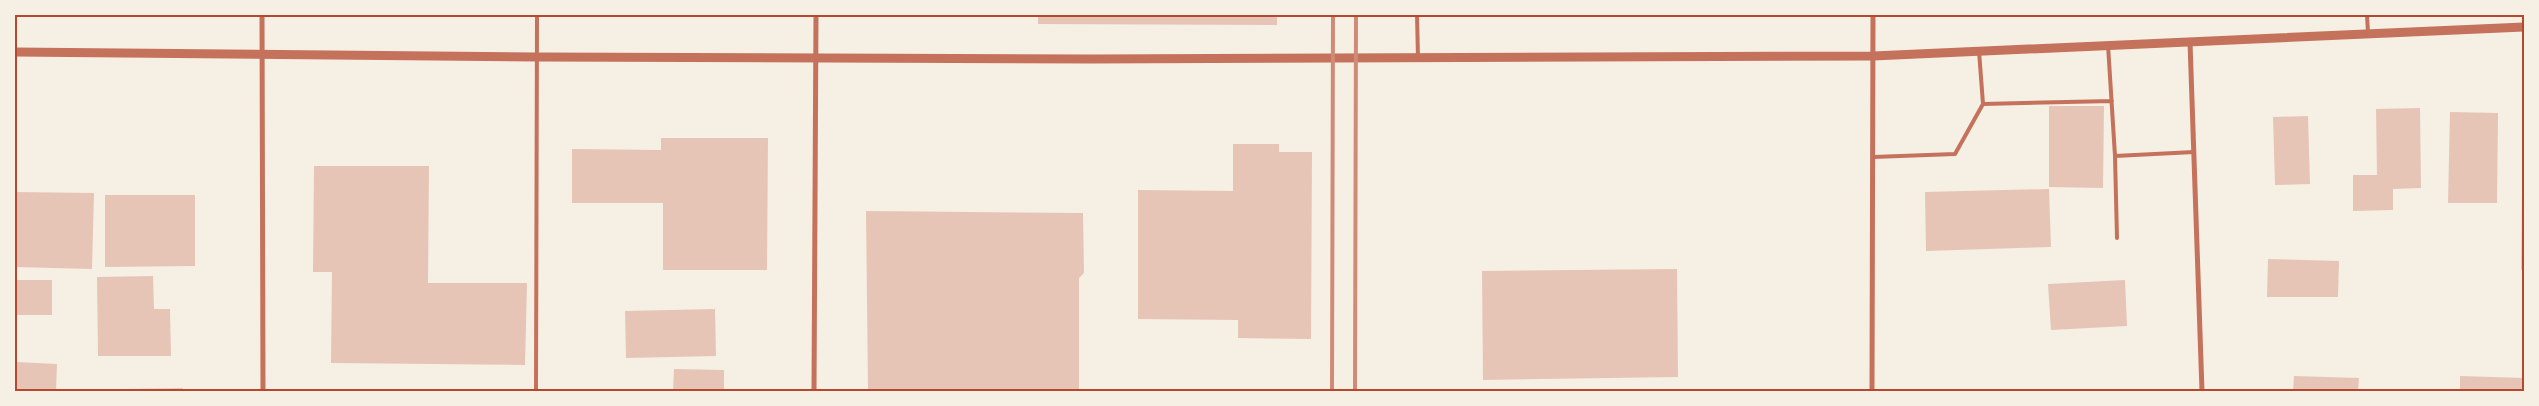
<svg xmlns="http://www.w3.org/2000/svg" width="2539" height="406" font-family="Rubik,sans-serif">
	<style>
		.building { fill: #e6c5b7 }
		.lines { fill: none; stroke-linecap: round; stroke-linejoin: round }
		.service { stroke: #c5725c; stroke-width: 4 }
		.minor { stroke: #c5725c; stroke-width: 5 }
		.tertiary { stroke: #c5725c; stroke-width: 9 }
		.rail { stroke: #cf8b77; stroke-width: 4 }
		.neatline { fill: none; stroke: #b5482f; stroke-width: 2 }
	</style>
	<rect width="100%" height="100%" fill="#f6efe4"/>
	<path class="building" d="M 1038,15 L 1277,15 L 1277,25 L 1038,24 Z
		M 2049,106 L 2104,106 L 2103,188 L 2049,187 Z
		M 2420,108 L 2421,188 L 2393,189 L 2393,210 L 2353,211 L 2353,175 L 2377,175 L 2376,109 Z
		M 2450,112 L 2498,113 L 2497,203 L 2448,203 Z
		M 2308,116 L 2310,184 L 2275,185 L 2273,117 Z
		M 661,138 L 768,138 L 767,270 L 663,270 L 663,203 L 572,203 L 572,149 L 661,150 Z
		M 1233,144 L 1279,144 L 1279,152 L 1312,152 L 1311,339 L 1238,338 L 1238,320 L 1138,319 L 1138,190 L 1233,191 Z
		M 314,166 L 429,166 L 428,283 L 527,283 L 525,365 L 331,363 L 332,272 L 313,272 Z
		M 2049,189 L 2051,247 L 1926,251 L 1925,192 Z
		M 15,192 L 94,193 L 92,269 L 15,267 Z
		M 2522,193 L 2524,193 L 2524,270 L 2521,270 Z
		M 105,195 L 195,195 L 195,266 L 105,267 Z
		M 866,211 L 1083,213 L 1084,273 L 1079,278 L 1079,391 L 868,391 Z
		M 2268,259 L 2339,261 L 2338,297 L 2267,297 Z
		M 1677,269 L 1678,377 L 1483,380 L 1482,271 Z
		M 153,276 L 154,309 L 170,309 L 171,356 L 98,356 L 97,277 Z
		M 15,280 L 52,280 L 52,315 L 16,315 Z
		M 2125,280 L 2127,326 L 2051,330 L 2048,284 Z
		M 715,309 L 716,356 L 626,358 L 625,311 Z
		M 16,362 L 57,364 L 56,391 L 15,391 Z
		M 674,369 L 724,370 L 724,391 L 673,391 Z
		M 2294,376 L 2359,378 L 2358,391 L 2293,391 Z
		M 2460,376 L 2524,378 L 2524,391 L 2460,391 Z
		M 183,388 L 183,391 L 124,391 L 124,389 Z"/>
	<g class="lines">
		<path class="service" d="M 1417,15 L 1418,58
			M 2367,15 L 2368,33
			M 2108,45 L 2115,156 L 2194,152
			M 1979,51 L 1983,104 L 2112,101
			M 2115,156 L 2117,238
			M 1873,157 L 1955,154 L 1983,104
			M 536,391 L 537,15"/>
		<path class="minor" d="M 262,15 L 263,391
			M 2190,42 L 2202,391
			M 814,391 L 816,15
			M 1872,391 L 1873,15"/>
		<path class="tertiary" d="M 15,52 L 537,57 L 1091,59 L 1873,56 L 2524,27"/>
		<path class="rail" d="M 1332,391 L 1333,15
			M 1355,391 L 1356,15"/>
	</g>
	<rect width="2539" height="406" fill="none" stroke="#f6efe4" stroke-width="32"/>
	<rect x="16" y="16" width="2507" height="374" class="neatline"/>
</svg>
